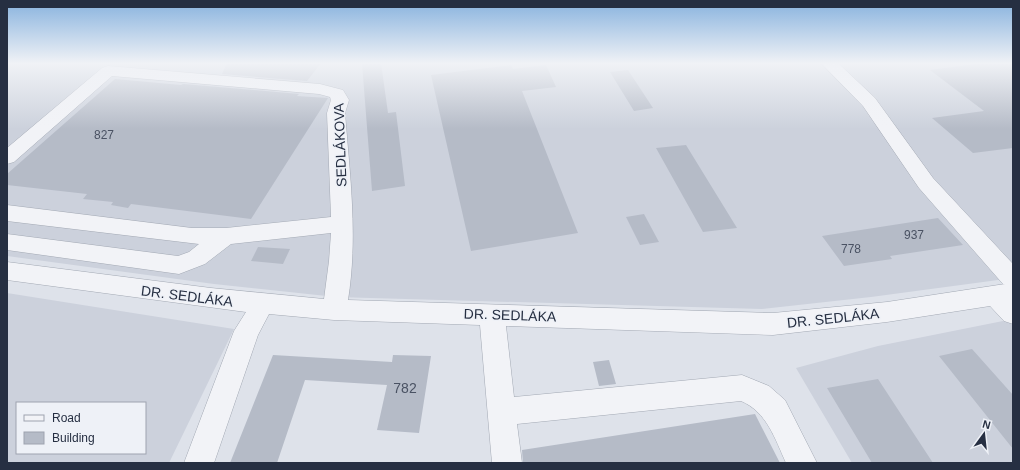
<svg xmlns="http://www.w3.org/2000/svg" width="1020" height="470" font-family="Arial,sans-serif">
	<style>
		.built { fill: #ccd1dc; fill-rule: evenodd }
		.building { fill: #b5bbc7 }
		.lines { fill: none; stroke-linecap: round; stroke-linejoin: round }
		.minor-casing { stroke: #a3a9b4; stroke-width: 1 }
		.minor { fill: #f2f3f7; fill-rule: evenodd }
		.labels { text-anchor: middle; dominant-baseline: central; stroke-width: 3; stroke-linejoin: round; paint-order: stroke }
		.number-label { font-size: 12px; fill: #4a5263 }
		.street-label { font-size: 14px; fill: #262f42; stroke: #eef1f7 }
		.near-number-label { font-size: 14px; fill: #4a5263 }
	</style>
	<rect width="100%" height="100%" fill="#dee2ea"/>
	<path class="built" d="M 7,63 L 1013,63 L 1013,278 L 871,297 L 762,309 L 336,297 L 214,284 L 7,256 Z
		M 7,293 L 234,329 L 169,463 L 7,463 ZM 17,403 L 145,403 L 145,453 L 17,453 Z
		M 1013,319 L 1013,463 L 852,463 L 796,368 L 878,346 Z"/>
	<path class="building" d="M 227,63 L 321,63 L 307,81 L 222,74 Z
		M 362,63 L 381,63 L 388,113 L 396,112 L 405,186 L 372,191 Z
		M 983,63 L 1013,63 L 1013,148 L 973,153 L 932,118 L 984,111 L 930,70 Z
		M 511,65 L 513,69 L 546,65 L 556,87 L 522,91 L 578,233 L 471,251 L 431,75 Z
		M 628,70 L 653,108 L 634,111 L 610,72 Z
		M 115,79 L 181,85 L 183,84 L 299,94 L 297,96 L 328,98 L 251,219 L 131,204 L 128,208 L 111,205 L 113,202 L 83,199 L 87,194 L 7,185 L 7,174 Z
		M 686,145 L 737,228 L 703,232 L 656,148 Z
		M 644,214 L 659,242 L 640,245 L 626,217 Z
		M 938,218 L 963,245 L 890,256 L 892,259 L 844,266 L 822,236 Z
		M 258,247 L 290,249 L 283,264 L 251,261 Z
		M 972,349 L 1013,395 L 1013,449 L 939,356 Z
		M 273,355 L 392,362 L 393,355 L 431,356 L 419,433 L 377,430 L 387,385 L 305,380 L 277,463 L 230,463 Z
		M 609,360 L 616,384 L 599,386 L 593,362 Z
		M 878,379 L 933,463 L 872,463 L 827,388 Z
		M 755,414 L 780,463 L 523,463 L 522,450 Z"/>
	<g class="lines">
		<defs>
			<path id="minor" d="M 821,63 L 838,63 L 875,98 L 933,178 L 1013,264 L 1013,324 L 1004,321 L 990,306 L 887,322 L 773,335 L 506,326 L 514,397 L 742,375 L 769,386 L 785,400 L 817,463 L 786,463 C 775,439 767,412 741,401 L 517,424 L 522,463 L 492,463 L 480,325 L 334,320 L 269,314 L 258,335 L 214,463 L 184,463 L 234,331 L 246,312 L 7,280 L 7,262 L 211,288 L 324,299 L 329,261 L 331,233 L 231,244 L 205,264 L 179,274 L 7,250 L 7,234 L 178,256 L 189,252 L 199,244 L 7,221 L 7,205 L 192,228 L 226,228 L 331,217 L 327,113 L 331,100 L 330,97 L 319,94 L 112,76 L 14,162 L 7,164 L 7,148 L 102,68 L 108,66 L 320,84 L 343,90 L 349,100 L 345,113 C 350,176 358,238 348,300 L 773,313 L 887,302 L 1005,284 L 1003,284 L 919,188 L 863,106 Z"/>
		</defs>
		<use href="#minor" class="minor-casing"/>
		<use href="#minor" class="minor"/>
	</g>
	<linearGradient id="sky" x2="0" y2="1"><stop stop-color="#87b2de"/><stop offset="0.49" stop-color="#f0f2f6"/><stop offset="1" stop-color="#f0f2f6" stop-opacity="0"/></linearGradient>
	<rect width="1020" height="129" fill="url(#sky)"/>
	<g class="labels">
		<g class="number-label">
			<text x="104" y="135">827</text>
			<text x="914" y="235">937</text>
			<text x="851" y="249">778</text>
		</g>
		<g class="street-label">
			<text transform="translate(340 145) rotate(-92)">SEDLÁKOVA</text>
			<text transform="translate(187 296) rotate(7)">DR. SEDLÁKA</text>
			<text transform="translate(510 315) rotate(2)">DR. SEDLÁKA</text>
			<text transform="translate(833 318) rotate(-6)">DR. SEDLÁKA</text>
		</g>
		<g class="near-number-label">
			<text x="405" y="388">782</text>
		</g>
	</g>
	<rect width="1020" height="470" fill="none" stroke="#262f42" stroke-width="16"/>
	<rect x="16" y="402" width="130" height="52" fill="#eef1f7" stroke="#9ea3af"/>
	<rect x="24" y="415" width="20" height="6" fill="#f2f3f7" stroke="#9ea3af"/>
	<text x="52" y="422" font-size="12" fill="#262f42">Road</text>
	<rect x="24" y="432" width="20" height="12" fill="#b5bbc7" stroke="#9ea3af"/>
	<text x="52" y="442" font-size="12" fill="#262f42">Building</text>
	<g transform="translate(984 434) rotate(15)" stroke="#eef1f7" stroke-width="3" paint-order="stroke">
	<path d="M0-3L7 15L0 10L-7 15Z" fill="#262f42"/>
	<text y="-6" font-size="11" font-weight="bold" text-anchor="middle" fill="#262f42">N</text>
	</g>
</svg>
